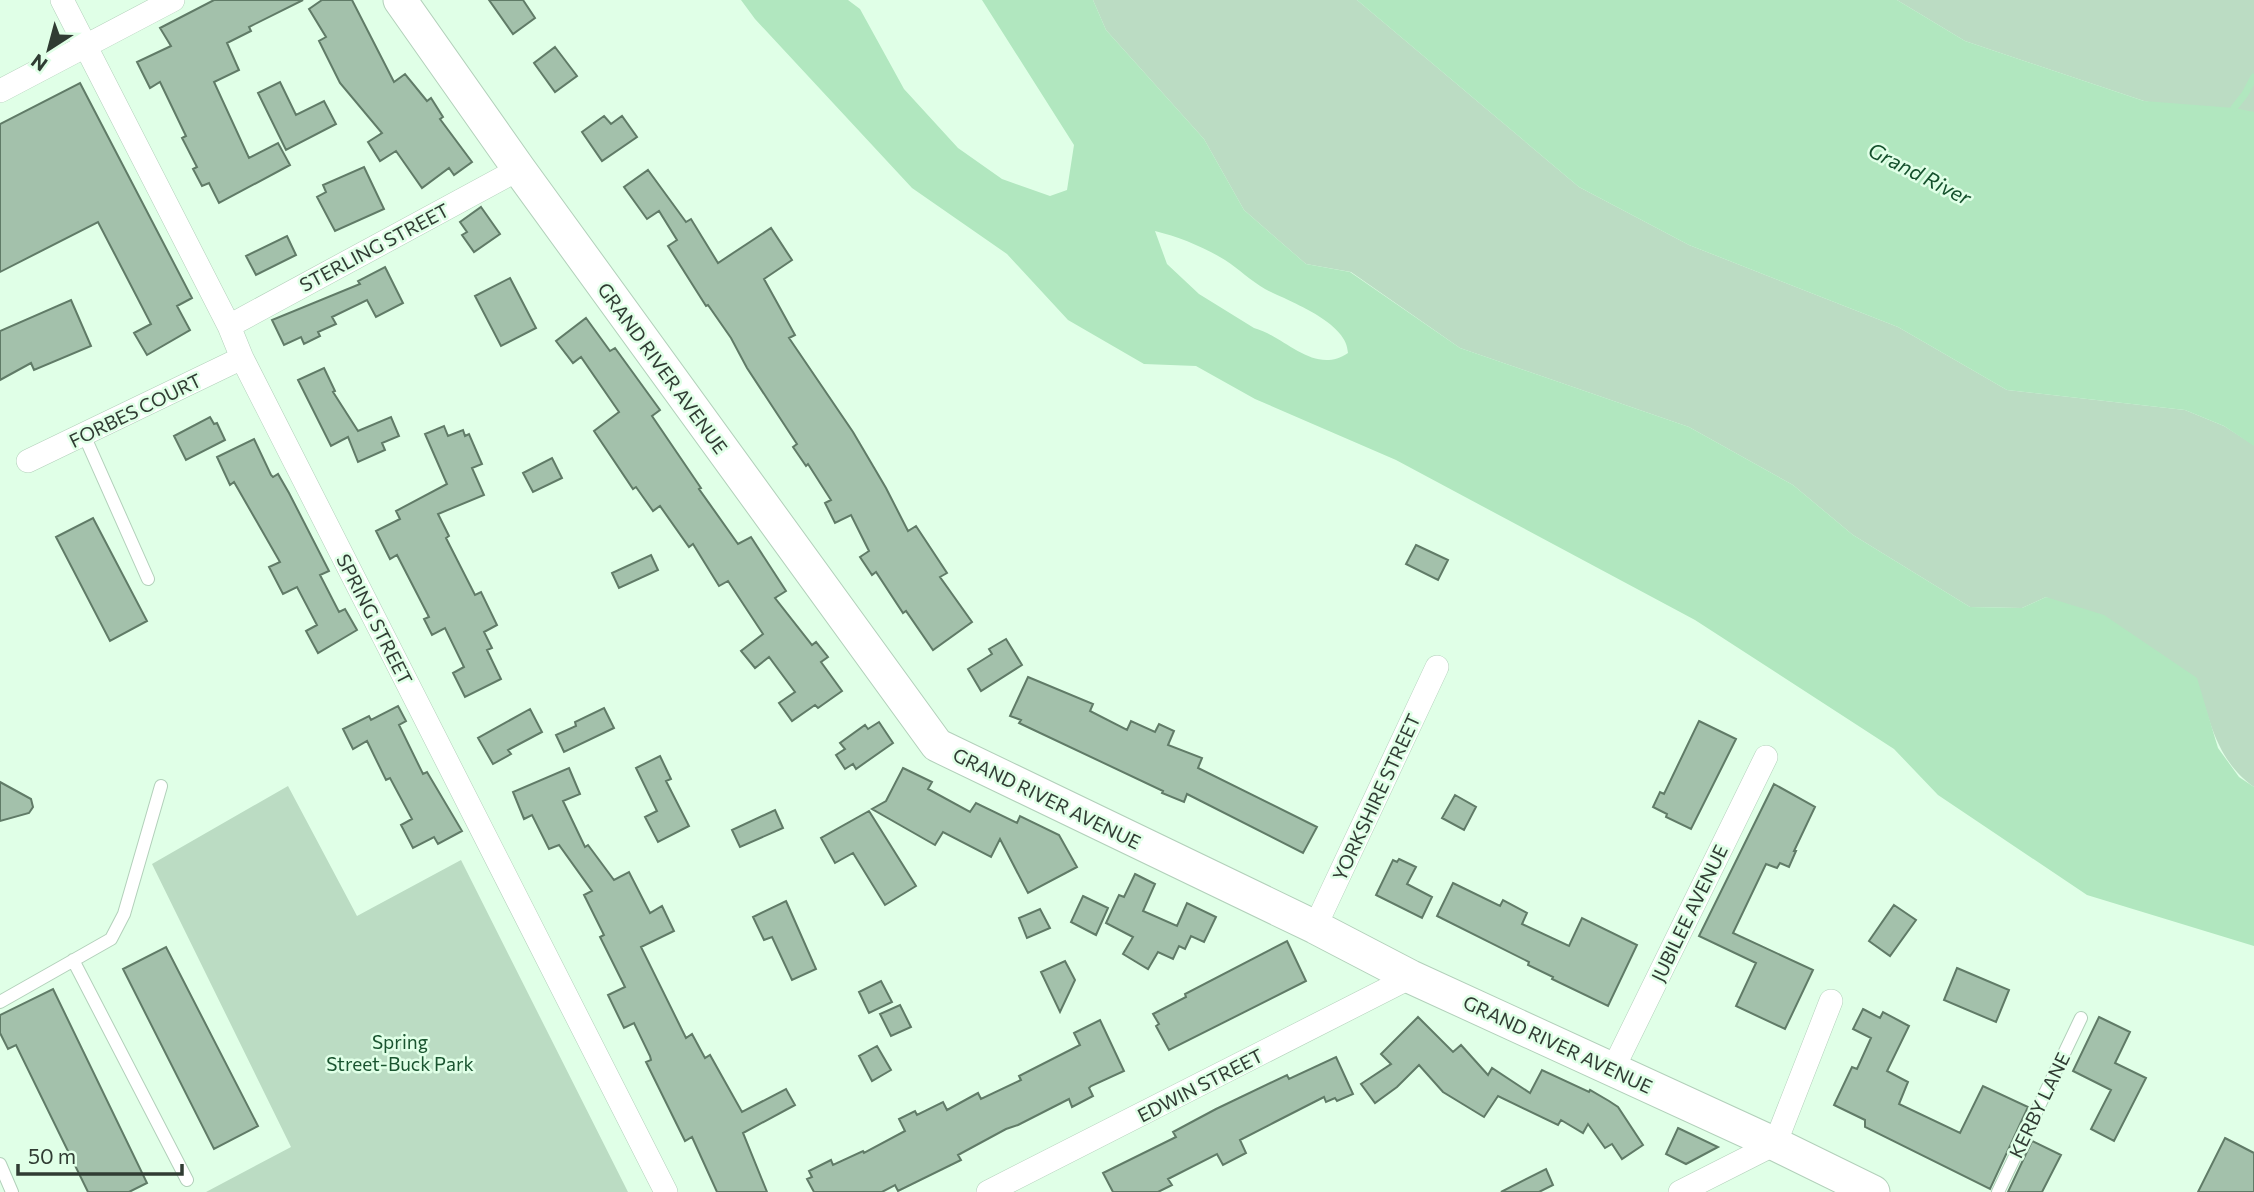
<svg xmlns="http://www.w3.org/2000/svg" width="2254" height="1192" font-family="Commissioner,sans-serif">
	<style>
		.green { fill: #bbdcc3 }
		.water { fill: #b1e7bf; fill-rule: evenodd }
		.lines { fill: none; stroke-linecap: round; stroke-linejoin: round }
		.stream { stroke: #b1e7bf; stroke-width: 7 }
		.building { fill: #a3c1ab; stroke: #607b67; stroke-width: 2 }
		.lane-casing { stroke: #b2d0ba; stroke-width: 14 }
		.street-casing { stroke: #b2d0ba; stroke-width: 24 }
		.secondary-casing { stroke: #b2d0ba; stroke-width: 35 }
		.lane { stroke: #fff; stroke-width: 12 }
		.street { stroke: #fff; stroke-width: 23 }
		.secondary { stroke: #fff; stroke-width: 33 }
		.labels { text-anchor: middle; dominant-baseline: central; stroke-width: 5; stroke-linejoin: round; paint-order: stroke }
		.street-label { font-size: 19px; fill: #303c33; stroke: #e0ffe7 }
		.park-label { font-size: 19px; fill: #19542f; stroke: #e0ffe7 }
		.water-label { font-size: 21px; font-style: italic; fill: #14502c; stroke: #e0ffe7 }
	</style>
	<rect width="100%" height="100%" fill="#e0ffe7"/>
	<path class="green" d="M 1093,0 L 1357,0 L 1579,187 L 1689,245 L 1898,327 L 2007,390 L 2185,410 L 2224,426 L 2254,445 L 2254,787 C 2216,760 2210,720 2196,678 L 2046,597 L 2022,608 L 1970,607 L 1853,535 L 1793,485 L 1689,427 L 1460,348 L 1351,272 L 1306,264 L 1244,210 L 1204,139 L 1106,30 Z
		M 1897,0 L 2254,0 L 2254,124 L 2144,101 L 1965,41 Z
		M 288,786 L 357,916 L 461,860 L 628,1192 L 206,1192 L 291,1147 L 152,864 Z"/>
	<path class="water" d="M 741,0 L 848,0 L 860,9 L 904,89 L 958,148 L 1002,179 L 1050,196 L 1067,190 L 1074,145 L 982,0 L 1093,0 L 1106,30 L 1204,139 L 1244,210 L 1306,264 L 1350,272 L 1460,348 L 1689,427 L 1793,485 L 1853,535 L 1970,607 L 2022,608 L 2046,597 L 2104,615 L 2197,678 L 2218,748 L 2239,777 L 2254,787 L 2254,946 L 2087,895 L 1938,795 L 1894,749 L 1695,620 L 1396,460 L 1255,399 L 1196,366 L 1144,364 L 1068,320 L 1007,254 L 912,188 L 755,19 ZM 1155,231 C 1179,237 1204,247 1225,260 C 1239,269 1251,281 1265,289 C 1288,301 1348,322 1348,353 C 1314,376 1285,336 1254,328 L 1199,294 L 1167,264 Z
		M 1357,0 L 1897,0 L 1965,41 L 2144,101 L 2234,108 L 2254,112 L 2254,446 L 2224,426 L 2185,410 L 2007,390 L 1898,327 L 1689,245 L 1579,187 Z"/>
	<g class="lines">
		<path class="stream" d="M 2234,108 L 2245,94 L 2254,77"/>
	</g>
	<path class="building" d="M 214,0 L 303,0 L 249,27 L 251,31 L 227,43 L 239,70 L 214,82 L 249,158 L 278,143 L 290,165 L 219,203 L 209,183 L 202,186 L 193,169 L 197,167 L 182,138 L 186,136 L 160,82 L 150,88 L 137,62 L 171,46 L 160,28 Z
		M 322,0 L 352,0 L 394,82 L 405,74 L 427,101 L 431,98 L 443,117 L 440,119 L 472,162 L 454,175 L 449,168 L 422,188 L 396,151 L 380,161 L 368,142 L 382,133 L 340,83 L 319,41 L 326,37 L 309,9 Z
		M 489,0 L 523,0 L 535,18 L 513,34 Z
		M 555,47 L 577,76 L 555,92 L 534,63 Z
		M 280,82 L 296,115 L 324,101 L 336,124 L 286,150 L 258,93 Z
		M 80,83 L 192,298 L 177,306 L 190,330 L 147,355 L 134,333 L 151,324 L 98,222 L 0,272 L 0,124 Z
		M 604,116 L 611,124 L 622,116 L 637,137 L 602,161 L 582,132 Z
		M 364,167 L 384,209 L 335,231 L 317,197 L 326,192 L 323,185 Z
		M 648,170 L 686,222 L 691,219 L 718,263 L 771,228 L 792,260 L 764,279 L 795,335 L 789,338 L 853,432 L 886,488 L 908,531 L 916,526 L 947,573 L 940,577 L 972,622 L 933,650 L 906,611 L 903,613 L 876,572 L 872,575 L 860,557 L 869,551 L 851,515 L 835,523 L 825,503 L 831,500 L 808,464 L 806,466 L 793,447 L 797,444 L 747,368 L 731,338 L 708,305 L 706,306 L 668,246 L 677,240 L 659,211 L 647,219 L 624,187 Z
		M 481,207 L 500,234 L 474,252 L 462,235 L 467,232 L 460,222 Z
		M 287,236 L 296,255 L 256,275 L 246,256 Z
		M 385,267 L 403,303 L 376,317 L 367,300 L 332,317 L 336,324 L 318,332 L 320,336 L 304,344 L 301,337 L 284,345 L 272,320 L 360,284 L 358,281 Z
		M 510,278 L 536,328 L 501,346 L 475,296 Z
		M 71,300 L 91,346 L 34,370 L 31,363 L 0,380 L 0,331 Z
		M 586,318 L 610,351 L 615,348 L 660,410 L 652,416 L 701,488 L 699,489 L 738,544 L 751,537 L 786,591 L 775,598 L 812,645 L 816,642 L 828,657 L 821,662 L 842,691 L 818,708 L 815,705 L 792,721 L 779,703 L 795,692 L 769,657 L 755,668 L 741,651 L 763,634 L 728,581 L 719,586 L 693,544 L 689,547 L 660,506 L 653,511 L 636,487 L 633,489 L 594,431 L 619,412 L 581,357 L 573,363 L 556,341 Z
		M 324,368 L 335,391 L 333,392 L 358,431 L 391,417 L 399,436 L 382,443 L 385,450 L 358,462 L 348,437 L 331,446 L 298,380 Z
		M 210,417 L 214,424 L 217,423 L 225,440 L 186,460 L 174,436 Z
		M 444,426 L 448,436 L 463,430 L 465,436 L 469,434 L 482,464 L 472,468 L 484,495 L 438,514 L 449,536 L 446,538 L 475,595 L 481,592 L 497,625 L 484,632 L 492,648 L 487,650 L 501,679 L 465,697 L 453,673 L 464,667 L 445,628 L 432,635 L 424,619 L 429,617 L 397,555 L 390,559 L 376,531 L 400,519 L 396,511 L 447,484 L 425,434 Z
		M 254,439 L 271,475 L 273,477 L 278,474 L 289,493 L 329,571 L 320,575 L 339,612 L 345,609 L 357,630 L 318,653 L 306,631 L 317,625 L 297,587 L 283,594 L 269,567 L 280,562 L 234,482 L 230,485 L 217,457 Z
		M 552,458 L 562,478 L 533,492 L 523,473 Z
		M 93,518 L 147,621 L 110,641 L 56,537 Z
		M 1416,545 L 1448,560 L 1438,580 L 1406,564 Z
		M 651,555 L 658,570 L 619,588 L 612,573 Z
		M 1006,639 L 1022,665 L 981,691 L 968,669 L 992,654 L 989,649 Z
		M 1028,677 L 1093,704 L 1090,711 L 1127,730 L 1131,721 L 1155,732 L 1159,724 L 1174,731 L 1168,745 L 1202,758 L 1198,768 L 1317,827 L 1303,853 L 1187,794 L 1184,802 L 1162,793 L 1163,791 L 1019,723 L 1021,720 L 1010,716 Z
		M 398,706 L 406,721 L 399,725 L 423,774 L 427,772 L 462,831 L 438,844 L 434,837 L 413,848 L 401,825 L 412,819 L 390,778 L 386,780 L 367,741 L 353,749 L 343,729 L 369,716 L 371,720 Z
		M 604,708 L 614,728 L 564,752 L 556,735 L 576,726 L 575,722 Z
		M 530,709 L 542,732 L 508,750 L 511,754 L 493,764 L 478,738 Z
		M 1699,721 L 1736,739 L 1691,829 L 1666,817 L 1667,814 L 1653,807 L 1660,792 L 1664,794 Z
		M 879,722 L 893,743 L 856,769 L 853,764 L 845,769 L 836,755 L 845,749 L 840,743 L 865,725 L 868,729 Z
		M 660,756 L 671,779 L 666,781 L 689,826 L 658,842 L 645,817 L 657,811 L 636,768 Z
		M 569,768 L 580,794 L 563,801 L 585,847 L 588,845 L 614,880 L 629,872 L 650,913 L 662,906 L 674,931 L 641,947 L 686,1038 L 692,1034 L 705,1058 L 710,1055 L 742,1112 L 786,1089 L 795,1105 L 743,1133 L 767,1192 L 717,1192 L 692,1137 L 685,1141 L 646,1062 L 651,1060 L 650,1056 L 634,1023 L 624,1028 L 608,995 L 625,987 L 600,937 L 604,935 L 584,895 L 592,891 L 559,845 L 549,849 L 532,815 L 524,819 L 513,792 Z
		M 903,768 L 932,782 L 928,789 L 970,812 L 976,803 L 1017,823 L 1020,816 L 1059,835 L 1077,867 L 1028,893 L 1000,839 L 991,857 L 943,832 L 935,845 L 872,809 L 886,801 Z
		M 0,782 L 31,799 L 33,807 L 29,813 L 0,821 Z
		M 1774,784 L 1815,807 L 1794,851 L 1796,851 L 1789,867 L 1780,863 L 1777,868 L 1766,864 L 1733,933 L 1813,970 L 1785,1029 L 1736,1006 L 1756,963 L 1699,936 Z
		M 1455,795 L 1476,807 L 1464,830 L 1442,818 Z
		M 775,810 L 783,828 L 740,847 L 732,830 Z
		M 869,811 L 916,886 L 885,905 L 853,853 L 835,863 L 821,838 Z
		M 1399,859 L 1416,867 L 1407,884 L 1432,897 L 1422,918 L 1376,895 L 1393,860 L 1397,862 Z
		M 1135,874 L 1155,884 L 1143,911 L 1177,926 L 1187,903 L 1216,917 L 1204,942 L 1191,936 L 1185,949 L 1179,946 L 1173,959 L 1158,952 L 1148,969 L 1123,954 L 1133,937 L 1106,923 L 1119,895 L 1124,897 Z
		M 1453,883 L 1500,906 L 1503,900 L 1527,913 L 1522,924 L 1569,946 L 1582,918 L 1637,945 L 1608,1006 L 1552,979 L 1553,977 L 1528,965 L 1529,962 L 1437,916 Z
		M 1083,896 L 1108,908 L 1096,935 L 1071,922 Z
		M 786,901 L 816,969 L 792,980 L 772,937 L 764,940 L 753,917 Z
		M 1894,905 L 1916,920 L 1890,956 L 1869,941 Z
		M 1040,909 L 1050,928 L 1027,938 L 1019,918 Z
		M 1287,941 L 1306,981 L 1169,1050 L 1156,1026 L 1159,1024 L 1153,1014 L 1186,997 L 1185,994 Z
		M 166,947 L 258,1126 L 214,1149 L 123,969 Z
		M 1065,961 L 1075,980 L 1060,1012 L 1041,972 Z
		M 1957,968 L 2009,990 L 1996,1022 L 1944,1000 Z
		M 881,981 L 892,1002 L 869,1013 L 859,992 Z
		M 53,989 L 147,1183 L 129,1192 L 88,1192 L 16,1045 L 8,1049 L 0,1033 L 0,1015 Z
		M 900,1005 L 911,1027 L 891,1036 L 880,1014 Z
		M 1863,1009 L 1880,1018 L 1883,1012 L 1909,1026 L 1887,1071 L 1908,1082 L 1899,1104 L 1960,1133 L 1983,1086 L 2028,1107 L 1990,1189 L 1865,1127 L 1865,1120 L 1834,1105 L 1852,1067 L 1857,1069 L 1871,1038 L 1853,1029 Z
		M 1418,1017 L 1453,1052 L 1461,1045 L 1488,1075 L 1492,1068 L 1530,1093 L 1542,1070 L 1589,1092 L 1590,1090 L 1609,1101 L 1618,1107 L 1643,1145 L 1622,1159 L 1612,1144 L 1605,1148 L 1588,1124 L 1583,1133 L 1561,1120 L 1558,1125 L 1498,1096 L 1484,1117 L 1443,1092 L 1419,1065 L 1397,1087 L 1375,1103 L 1361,1084 L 1391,1064 L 1381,1054 Z
		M 2099,1017 L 2130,1032 L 2115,1063 L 2146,1078 L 2114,1141 L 2091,1129 L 2111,1090 L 2073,1071 Z
		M 1100,1020 L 1124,1071 L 1091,1086 L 1089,1088 L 1093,1096 L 1072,1107 L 1069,1099 L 1018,1125 L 1006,1129 L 958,1155 L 961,1160 L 898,1191 L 895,1185 L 882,1192 L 814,1192 L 807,1179 L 812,1177 L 809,1171 L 831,1160 L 833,1165 L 863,1151 L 864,1153 L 905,1131 L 899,1119 L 915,1111 L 917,1115 L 943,1102 L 947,1110 L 978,1093 L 981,1099 L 1021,1080 L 1019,1076 L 1080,1045 L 1074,1033 Z
		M 877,1046 L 891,1070 L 872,1081 L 859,1056 Z
		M 1336,1057 L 1353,1094 L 1337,1101 L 1335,1098 L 1326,1102 L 1324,1097 L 1275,1122 L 1240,1140 L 1246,1153 L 1223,1165 L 1217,1154 L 1168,1179 L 1172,1185 L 1158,1192 L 1113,1192 L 1103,1173 L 1176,1137 L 1173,1132 L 1216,1109 L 1287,1075 L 1289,1079 Z
		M 1678,1128 L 1718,1147 L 1686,1164 L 1666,1154 Z
		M 2225,1138 L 2254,1153 L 2254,1192 L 2198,1192 Z
		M 2032,1141 L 2061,1155 L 2042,1192 L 2008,1192 Z
		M 1546,1169 L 1553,1185 L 1539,1192 L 1501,1192 Z"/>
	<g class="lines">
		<defs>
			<path id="lane" d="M 84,435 L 148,579
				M 73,960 L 187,1180
				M 0,1002 L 111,939 L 124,914 L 161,786
				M 0,1164 L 12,1192
				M 1998,1192 L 2081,1018"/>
			<path id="street" d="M 62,0 L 229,326 L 242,358 L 666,1192
				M 0,91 L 173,0
				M 229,326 L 519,169
				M 28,461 L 242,358
				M 1315,927 L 1437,667
				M 1613,1069 L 1766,757
				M 988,1192 L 1411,977
				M 1680,1192 L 1775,1144 L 1831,1001"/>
			<path id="secondary" d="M 400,0 L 519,169 L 937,745 L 1315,927 L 1411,977 L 1775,1144 L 1873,1192"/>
		</defs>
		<use href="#lane" class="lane-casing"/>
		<use href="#street" class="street-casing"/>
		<use href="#secondary" class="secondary-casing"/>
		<use href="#lane" class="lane"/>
		<use href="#street" class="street"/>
		<use href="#secondary" class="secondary"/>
	</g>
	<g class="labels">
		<g class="street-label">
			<text transform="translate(374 247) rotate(-28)">STERLING STREET</text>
			<text transform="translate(663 368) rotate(54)">GRAND RIVER AVENUE</text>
			<text transform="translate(135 410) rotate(-26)">FORBES COURT</text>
			<text transform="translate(375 619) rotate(63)">SPRING STREET</text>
			<text transform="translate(1376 797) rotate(-65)">YORKSHIRE STREET</text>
			<text transform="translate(1047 798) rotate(26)">GRAND RIVER AVENUE</text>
			<text transform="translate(1689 913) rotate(-64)">JUBILEE AVENUE</text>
			<text transform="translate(1558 1044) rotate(25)">GRAND RIVER AVENUE</text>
			<text transform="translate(1200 1085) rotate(-27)">EDWIN STREET</text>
			<text transform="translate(2039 1105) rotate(-64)">KERBY LANE</text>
		</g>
		<g class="park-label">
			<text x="400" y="1041">Spring<tspan x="400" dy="22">Street-Buck Park</tspan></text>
		</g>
		<g class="water-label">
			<text transform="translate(1920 173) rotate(27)">Grand River</text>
		</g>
	</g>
	<g transform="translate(49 49) rotate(216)" stroke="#e0ffe7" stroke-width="5" paint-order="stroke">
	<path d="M0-5L12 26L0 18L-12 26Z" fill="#303c33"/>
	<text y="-10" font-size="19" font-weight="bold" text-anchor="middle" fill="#303c33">N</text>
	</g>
	<path d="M18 1164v10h164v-10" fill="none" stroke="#303c33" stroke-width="3.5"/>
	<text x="28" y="1164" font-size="21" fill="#303c33" stroke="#e0ffe7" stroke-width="5" paint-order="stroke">50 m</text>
</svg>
